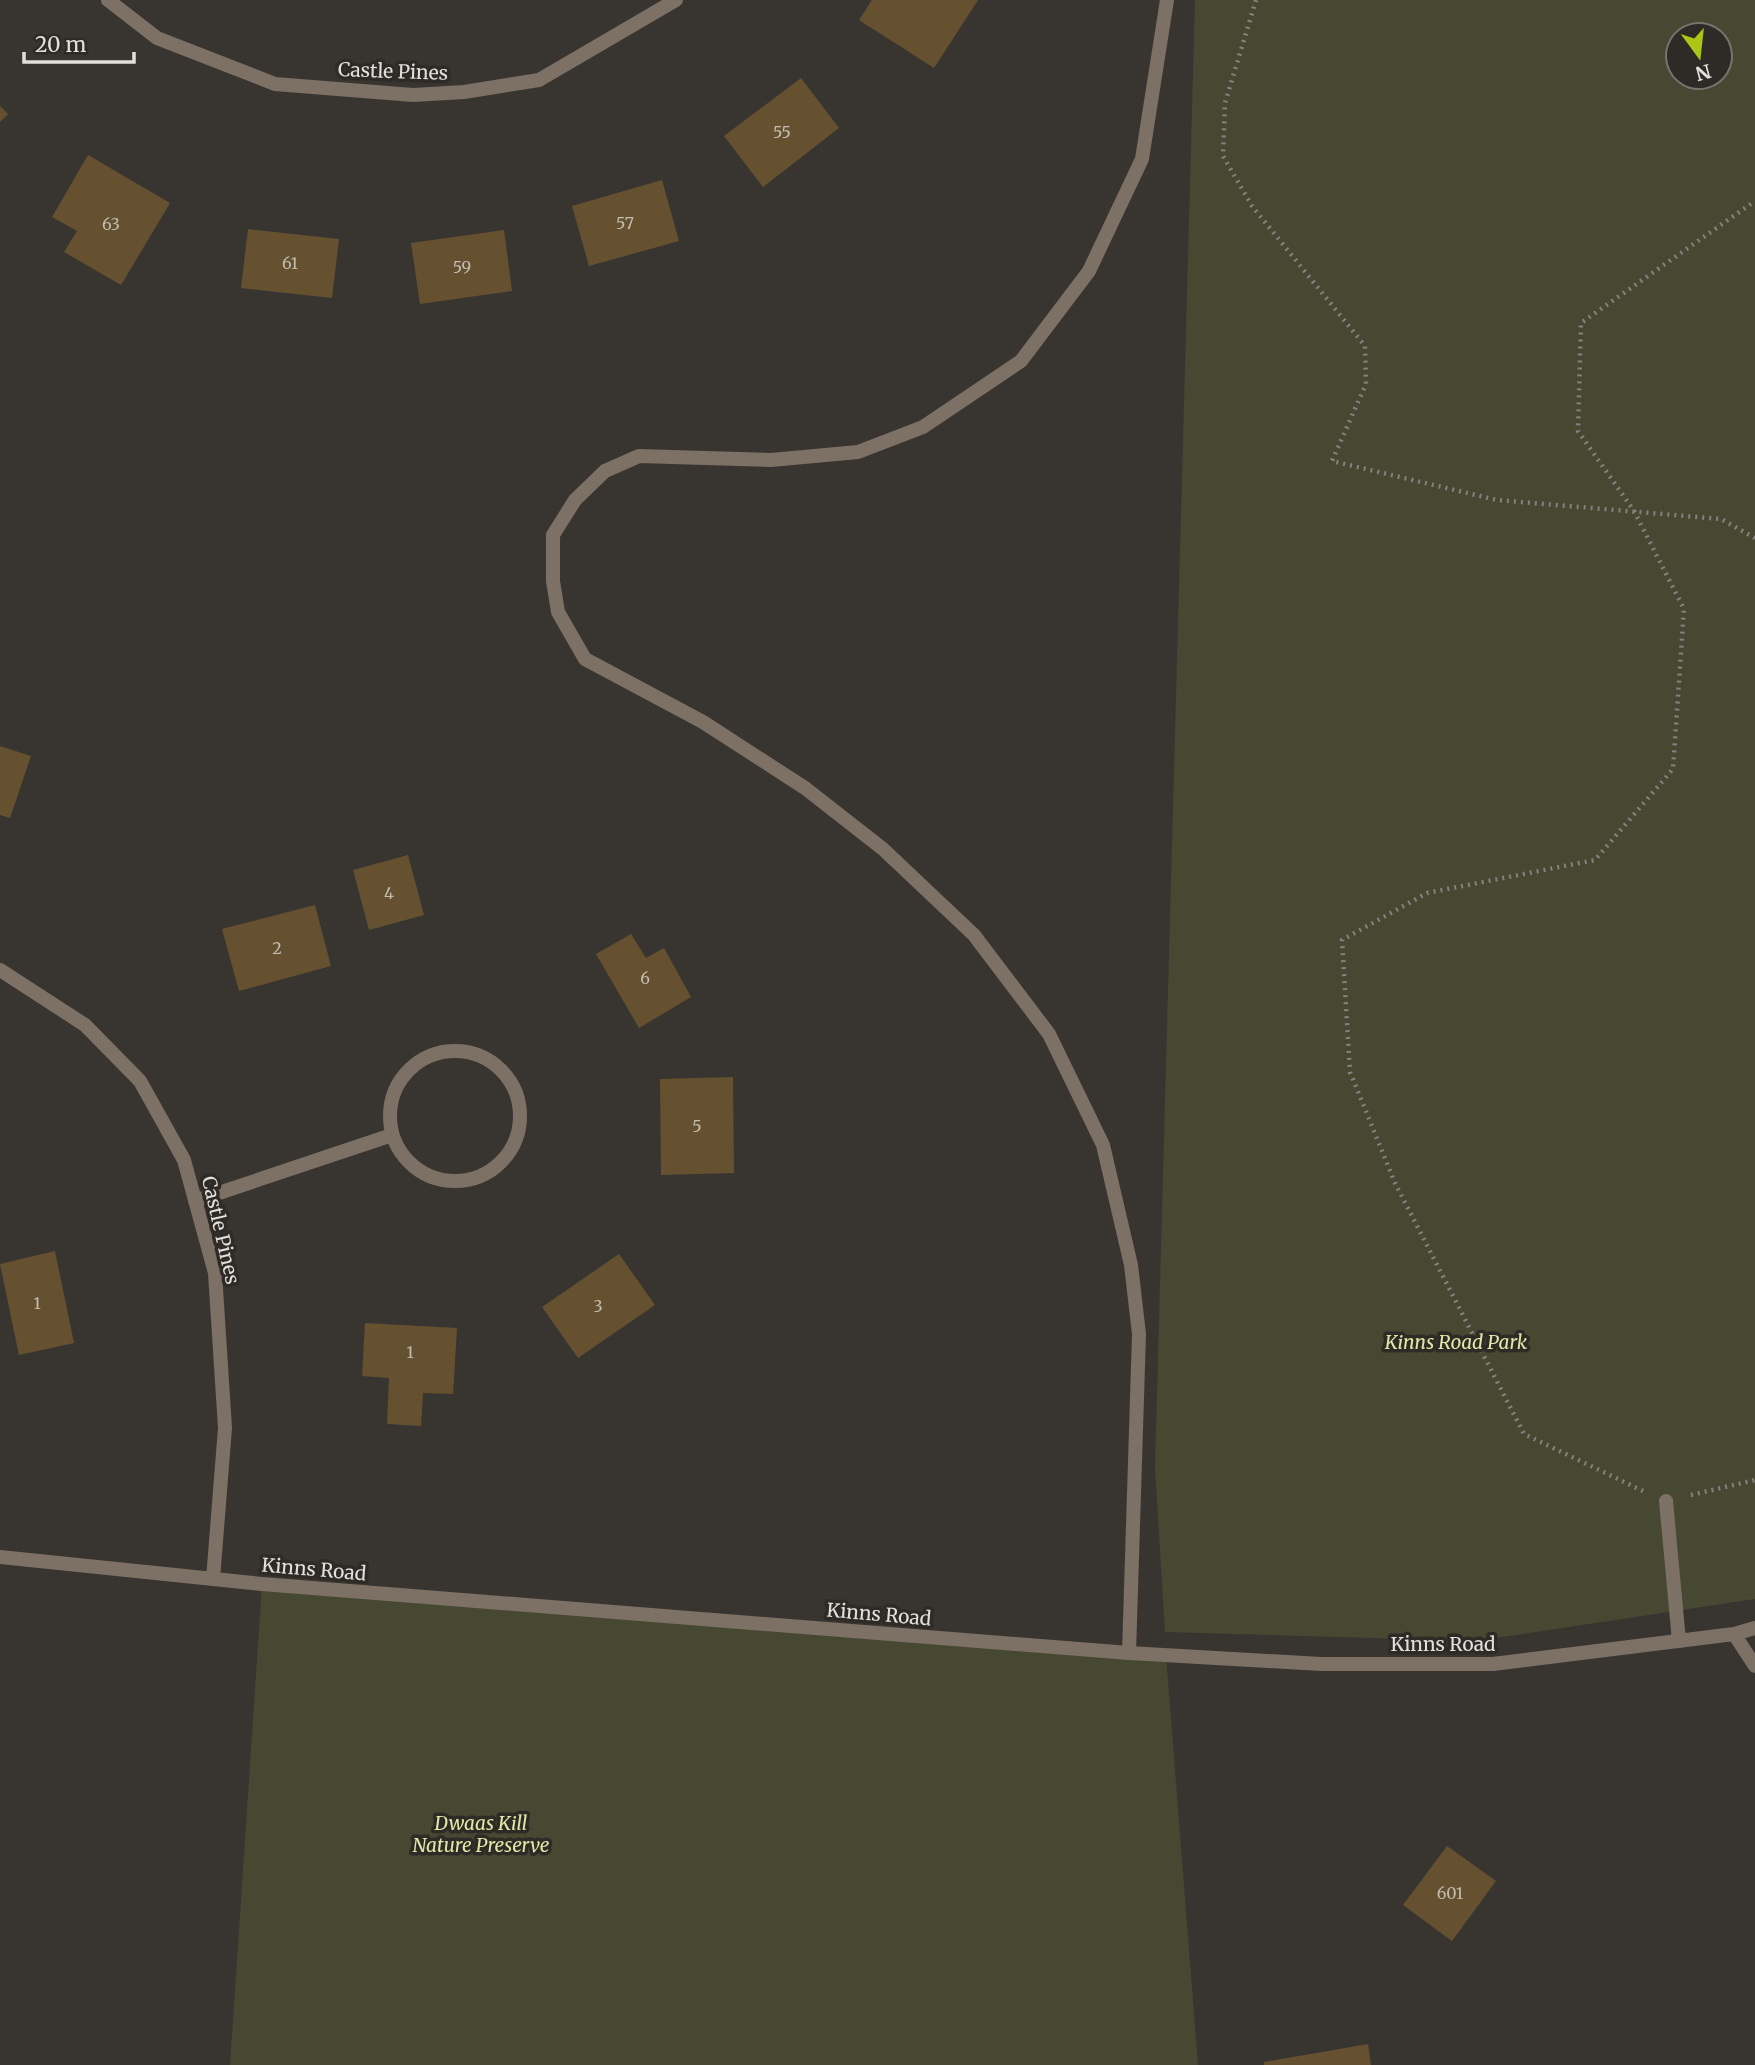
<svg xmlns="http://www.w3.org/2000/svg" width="1755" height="2065" font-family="Merriweather,serif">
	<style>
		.green { fill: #464832; fill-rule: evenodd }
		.building { fill: #655130 }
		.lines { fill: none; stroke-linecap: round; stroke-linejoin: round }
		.path { stroke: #84817e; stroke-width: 4.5; stroke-dasharray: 2 5; stroke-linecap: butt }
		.service { stroke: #7d7064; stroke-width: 14 }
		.pedestrian { stroke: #7d7064; stroke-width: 14 }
		.minor { stroke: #7d7064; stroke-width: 14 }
		.tertiary { stroke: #7d7064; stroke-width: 14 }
		.labels { text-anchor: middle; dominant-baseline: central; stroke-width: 7; stroke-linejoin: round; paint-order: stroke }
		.number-label { font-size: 16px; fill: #c2bcb2 }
		.street-label { font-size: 19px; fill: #e1e0dd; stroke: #2e2b27 }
		.park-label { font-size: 19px; font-style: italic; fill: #e1e8a6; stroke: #2e2b27 }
	</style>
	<rect width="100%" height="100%" fill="#383531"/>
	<path class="green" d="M 1195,0 L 1755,0 L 1755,1599 L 1476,1641 L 1165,1632 L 1155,1468 ZM 1678,35 L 1720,35 L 1720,77 L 1678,77 Z
		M 262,1584 L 1166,1655 L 1198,2065 L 230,2065 Z"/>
	<path class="building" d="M 872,0 L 978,0 L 934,68 L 859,20 Z
		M 801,78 L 839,128 L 763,187 L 724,136 Z
		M 0,106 L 8,114 L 0,122 Z
		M 88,155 L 170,203 L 121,285 L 64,252 L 77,231 L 52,217 Z
		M 662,180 L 679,241 L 589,266 L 572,206 Z
		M 248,229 L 339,239 L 332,298 L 241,288 Z
		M 504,230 L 512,291 L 420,304 L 411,243 Z
		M 0,746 L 31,756 L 10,818 L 0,815 Z
		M 408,855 L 424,915 L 369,930 L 353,870 Z
		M 315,905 L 331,966 L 239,991 L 222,929 Z
		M 631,934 L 646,958 L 664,948 L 691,997 L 639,1028 L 596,954 Z
		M 733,1077 L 734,1173 L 661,1175 L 660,1079 Z
		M 55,1251 L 74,1343 L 19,1355 L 0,1264 Z
		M 619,1254 L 655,1305 L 578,1358 L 542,1307 Z
		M 365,1323 L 457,1328 L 453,1394 L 423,1393 L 421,1426 L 387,1424 L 389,1378 L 362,1376 Z
		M 1447,1846 L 1496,1881 L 1452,1941 L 1403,1905 Z
		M 1368,2044 L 1371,2065 L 1264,2065 L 1264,2062 Z"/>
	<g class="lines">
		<path class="path" d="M 1256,0 L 1225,103 L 1223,156 L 1252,206 L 1365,346 L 1366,384 L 1332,461 L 1497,500 L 1721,519 L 1755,538
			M 1643,1491 L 1524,1434 L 1395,1183 L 1350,1072 L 1342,940 L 1427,893 L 1595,860 L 1673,769 L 1684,609 L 1634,511 L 1578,431 L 1581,323 L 1755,201
			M 1691,1495 L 1755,1480"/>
		<path class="service" d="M 1129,1653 L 1139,1334 L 1131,1265 L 1103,1145 L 1049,1034 L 974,935 L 883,849 L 805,788 L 703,722 L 585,659 L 558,612 L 553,581 L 553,535 L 575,500 L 605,471 L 639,456 L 771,460 L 858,452 L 923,427 L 1021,361 L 1089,271 L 1142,159 L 1167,0"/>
		<path class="pedestrian" d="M 1666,1501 L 1679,1641"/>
		<path class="minor" d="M 108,0 L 157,38 L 275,84 L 413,95 L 464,92 L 539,80 L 676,0
			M 0,970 L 85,1025 L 140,1081 L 184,1160 L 215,1273 L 225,1428 L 213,1579
			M390 1116a65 65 0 1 1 130 0a65 65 0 1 1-130 0Z
			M 195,1201 L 392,1135"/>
		<path class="tertiary" d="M 0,1557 L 262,1584 L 1129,1653 L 1321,1664 L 1493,1664 L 1734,1634 L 1755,1628
			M 1734,1634 L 1755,1666"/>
	</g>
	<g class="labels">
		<g class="number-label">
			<text x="782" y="132">55</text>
			<text x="625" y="223">57</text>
			<text x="111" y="224">63</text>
			<text x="290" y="263">61</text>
			<text x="462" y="267">59</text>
			<text x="389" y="893">4</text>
			<text x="277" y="948">2</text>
			<text x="645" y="978">6</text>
			<text x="697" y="1126">5</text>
			<text x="37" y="1303">1</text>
			<text x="598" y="1306">3</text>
			<text x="410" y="1352">1</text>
			<text x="1450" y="1893">601</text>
		</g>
		<g class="street-label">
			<text transform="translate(393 71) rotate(2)">Castle Pines</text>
			<text transform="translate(221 1230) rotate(77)">Castle Pines</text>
			<text transform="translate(314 1569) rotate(5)">Kinns Road</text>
			<text transform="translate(879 1614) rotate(5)">Kinns Road</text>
			<text x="1443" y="1644">Kinns Road</text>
		</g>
		<g class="park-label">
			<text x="1456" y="1342">Kinns Road Park</text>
			<text x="481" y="1823">Dwaas Kill<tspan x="481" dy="22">Nature Preserve</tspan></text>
		</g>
	</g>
	<g transform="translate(1699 56) rotate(165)"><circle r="33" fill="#2e2b27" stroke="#767370" stroke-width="2"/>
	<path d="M0-5L12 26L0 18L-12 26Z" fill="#abc716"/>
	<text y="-10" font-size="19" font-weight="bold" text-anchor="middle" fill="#e1e0dd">N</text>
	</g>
	<path d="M24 52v10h110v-10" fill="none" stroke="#e1e0dd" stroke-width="3.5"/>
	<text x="35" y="52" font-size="21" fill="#e1e0dd" stroke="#2e2b27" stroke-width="5" paint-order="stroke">20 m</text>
</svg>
